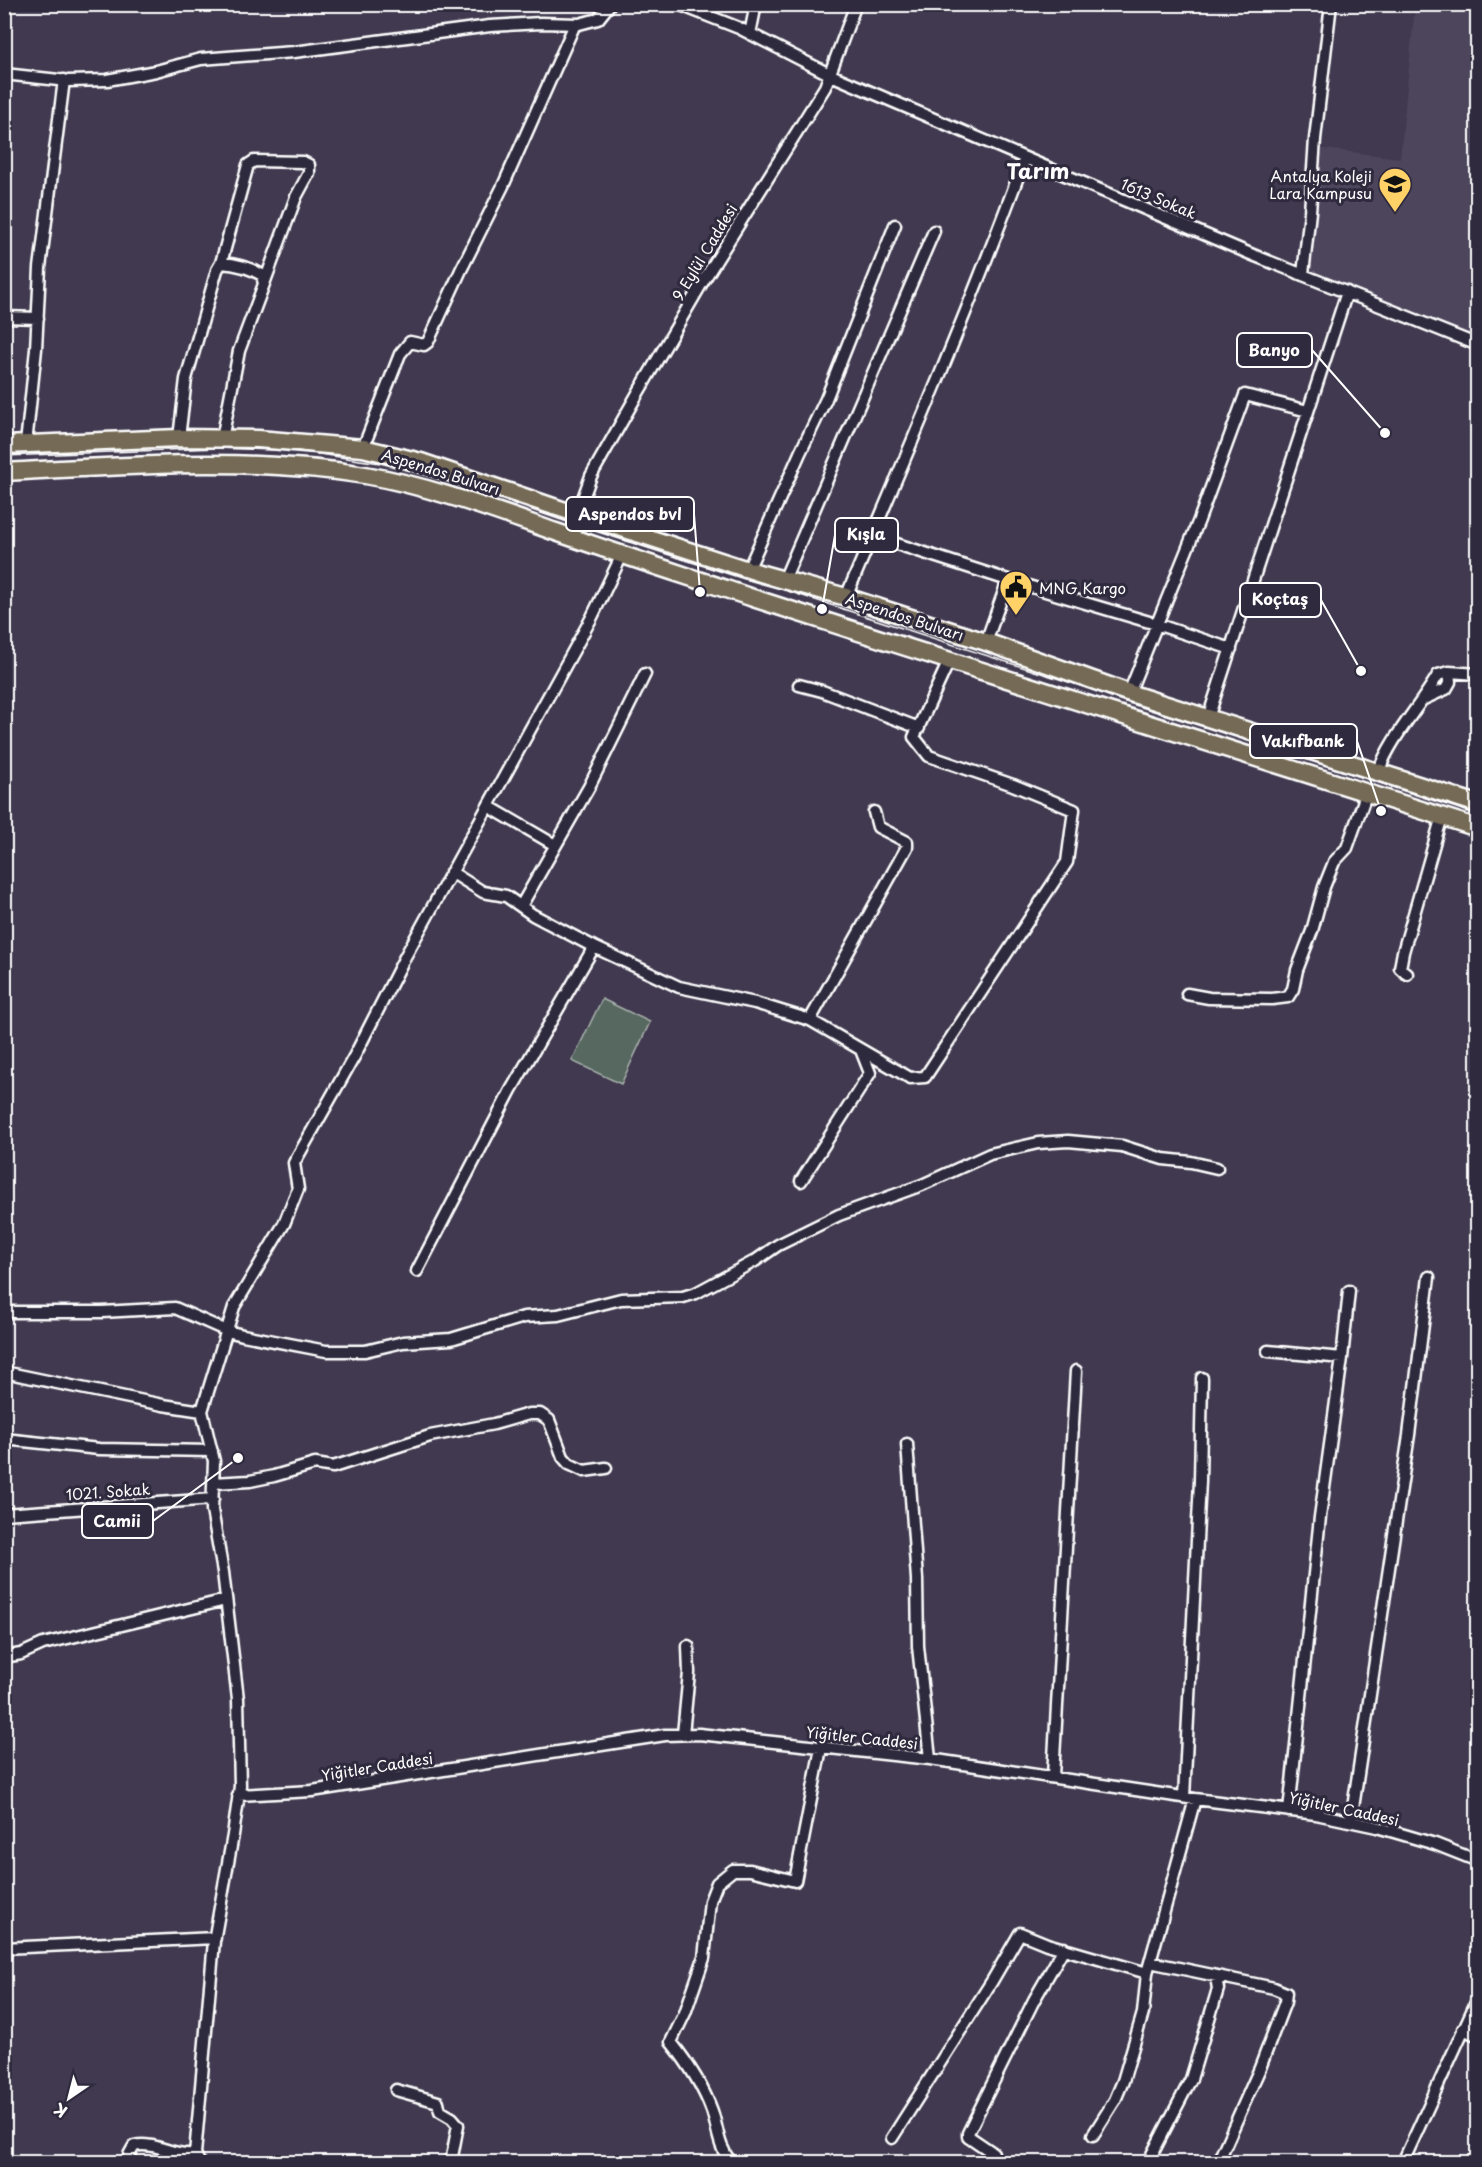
<svg xmlns="http://www.w3.org/2000/svg" width="1482" height="2167" font-family="'Playpen Sans',sans-serif">
	<style>
		.built { fill: #4d445c }
		.green { fill: #576860; stroke: #abb4b0; stroke-width: 1.5 }
		.lines { fill: none; stroke-linecap: round; stroke-linejoin: round }
		.street-casing { stroke: #fff; stroke-width: 15 }
		.primary-casing { stroke: #fff; stroke-width: 21 }
		.street { stroke: #2f2a3d; stroke-width: 10 }
		.primary { stroke: #746b55; stroke-width: 16 }
		.tram { stroke: #fff; stroke-width: 1.5 }
		.labels { text-anchor: middle; dominant-baseline: central; stroke-width: 6; stroke-linejoin: round; paint-order: stroke }
		.poi-label { font-size: 15px; fill: #fff; stroke: #2f2a3d; text-anchor: end }
		.street-label { font-size: 15px; fill: #fff; stroke: #2f2a3d }
		.district-label { font-size: 21px; font-weight: bold; fill: #fff; stroke: #2f2a3d }
		.leader { fill: none; stroke: #fff; stroke-width: 2 }
		.callout-dot { fill: #fff; stroke: #2f2a3d; stroke-width: 2 }
		.callout { fill: #2f2a3d; stroke: #fff; stroke-width: 2 }
		.callout-label { font-size: 16px; text-anchor: middle; font-weight: bold; fill: #fff }
	</style>
	<rect width="100%" height="100%" fill="#41394f"/>
	<filter id="ink" filterUnits="userSpaceOnUse"><feTurbulence type="fractalNoise" baseFrequency=".0167" numOctaves="2"/><feDisplacementMap in="SourceGraphic" scale="12" xChannelSelector="R" yChannelSelector="G"/><feConvolveMatrix kernelMatrix="1 2 1 2 8 2 1 2 1" color-interpolation-filters="sRGB"/></filter>
	<g filter="url(#ink)">
		<path class="built" d="M 1415,5 L 1477,5 L 1477,338 L 1308,269 L 1317,148 L 1400,158 Z"/>
		<path class="green" d="M 602,999 L 650,1022 L 621,1084 L 572,1061 Z"/>
		<g class="lines">
			<defs>
				<path id="street" d="M 678,4 L 739,28 L 831,75 L 1025,158 L 1253,255 L 1478,345
					M 750,34 L 756,4
					M 4,74 L 68,81 L 107,80 L 156,71 L 201,59 L 294,52 L 490,26 L 541,23 L 579,24 L 598,19 L 610,4
					M 221,263 C 236,264 249,267 262,275 L 264,284 L 239,351 L 222,439
					M 1303,274 L 1310,212 L 1315,139 L 1331,4
					M 4,317 L 38,318
					M 179,438 L 186,379 L 217,270 L 221,263 L 248,165 L 254,161 L 303,162 L 309,165 L 309,173 L 296,197 L 264,284
					M 26,444 L 36,349 L 40,268 L 64,80
					M 363,448 L 400,354 L 410,342 L 424,345 L 428,342 L 461,270 L 503,186 L 575,24
					M 577,515 L 591,476 L 638,393 L 702,283 L 825,87 L 856,4
					M 872,536 L 1008,580
					M 748,570 L 800,453 L 826,399 L 895,225
					M 784,580 L 934,231
					M 846,597 C 908,452 970,307 1025,158
					M 986,642 L 1008,580 L 1156,624 L 1231,649
					M 1449,672 L 1478,674
					M 799,685 L 822,691 L 919,728
					M 1129,693 L 1199,520 L 1245,395 L 1308,411
					M 1208,718 L 1347,292
					M 1378,773 C 1390,738 1419,708 1438,675 L 1449,672 L 1450,682 L 1446,689 L 1424,699
					M 488,806 L 555,845
					M 874,812 L 878,827 L 907,842 L 907,847 L 810,1020 L 910,1078 L 925,1077 L 1067,862 L 1074,810 L 1013,785 L 929,756 L 914,737 L 949,661
					M 451,872 L 483,892 L 506,896 L 533,915 L 594,947 L 679,987 L 755,1003 L 810,1020
					M 521,906 L 589,787 L 645,674
					M 1407,974 L 1400,968 L 1403,952 L 1442,816
					M 1187,994 L 1209,998 L 1272,999 L 1288,997 L 1293,989 L 1297,970 L 1312,931 L 1324,887 L 1334,862 L 1347,848 L 1367,792
					M 801,1181 L 870,1073 L 861,1050
					M 417,1271 L 511,1090 L 594,947
					M 4,1312 L 102,1312 L 175,1308 L 227,1331 L 243,1335 L 326,1351 L 365,1351 L 403,1342 L 451,1339 L 524,1317 L 558,1315 L 621,1299 L 683,1297 L 696,1293 L 755,1261 L 778,1245 L 839,1215 L 922,1185 L 990,1154 L 1038,1143 L 1068,1141 L 1122,1146 L 1163,1159 L 1191,1162 L 1217,1168
					M 1268,1351 L 1342,1358 L 1349,1291
					M 4,1372 L 163,1405 L 202,1411
					M 4,1439 L 99,1449 L 212,1451
					M 907,1444 L 917,1579 L 918,1646 L 930,1759
					M 213,1483 L 250,1481 L 274,1476 L 315,1464 L 333,1467 L 430,1436 L 494,1424 L 529,1414 L 540,1414 L 549,1420 L 563,1457 L 569,1464 L 584,1471 L 606,1468
					M 4,1514 L 213,1499
					M 4,1657 L 21,1654 L 43,1644 L 226,1600
					M 683,1734 L 689,1673 L 688,1646
					M 1053,1776 L 1076,1371
					M 238,1795 L 312,1791 L 665,1735 L 699,1734 L 930,1759 L 1195,1799 L 1316,1814 L 1377,1827 L 1435,1844 L 1478,1861
					M 1184,1797 L 1200,1481 L 1202,1378
					M 1289,1811 L 1320,1517 L 1342,1358
					M 1351,1821 L 1409,1435 L 1429,1277
					M 4,1948 L 215,1938
					M 1150,1962 L 1274,1988 L 1286,1993 L 1285,2002 L 1260,2068 L 1218,2162
					M 1463,2029 L 1478,2036
					M 396,2090 L 438,2102 L 440,2111 L 452,2118 L 458,2125 L 451,2162
					M 1093,2135 L 1115,2100 L 1123,2081 L 1143,2013 L 1147,1973 L 1195,1799
					M 892,2138 L 992,1981 L 1020,1933 L 1047,1944 L 1147,1973
					M 993,2153 L 968,2136 L 968,2133 L 1034,2000 L 1064,1948
					M 128,2162 L 129,2155 L 134,2146 C 155,2141 174,2157 195,2154
					M 199,2162 L 195,2154 L 214,1941 L 233,1835 L 240,1786 L 238,1699 L 223,1572 L 212,1510 L 214,1461 L 202,1411 L 234,1307 L 284,1224 L 298,1189 L 294,1163 L 355,1055 L 406,955 L 592,617 L 622,555
					M 731,2162 C 718,2147 718,2129 712,2111 C 703,2086 687,2062 671,2042 L 685,2013 L 704,1958 L 710,1901 L 717,1883 L 733,1870 L 750,1870 L 795,1881 L 821,1748
					M 1148,2162 L 1191,2079 L 1218,1989 L 1216,1976
					M 1403,2162 L 1478,1998"/>
				<path id="primary" d="M 4,445 L 179,438 L 258,439 L 363,448 L 421,462 L 577,515 L 748,570 L 846,597 L 986,642 L 1129,693 L 1478,804
					M 4,472 C 126,466 244,456 365,475 C 430,486 493,510 556,532 C 621,555 687,576 753,598 C 994,676 1236,750 1478,828"/>
			</defs>
			<use href="#street" class="street-casing"/>
			<use href="#primary" class="primary-casing"/>
			<use href="#street" class="street"/>
			<use href="#primary" class="primary"/>
			<path class="tram" d="M 4,456 L 219,448 L 299,451 L 380,463 L 426,475 L 498,497 L 1478,815"/>
		</g>
	</g>
	<defs>
		<symbol id="school-pin" viewBox="-11 -11 22 30"><path d="M0 17L-7.5 6A9.5 9.5 0 1 1 7.5 6Z" fill="#ffd166" stroke="#2f2a3d"/><path d="M0-5L7-2L0 1L-7-2ZM-4 1L0 2.5L4 1V4Q0 6-4 4Z" fill="#111"/></symbol>
		<symbol id="civic-pin" viewBox="-11 -11 22 30"><path d="M0 17L-7.5 6A9.5 9.5 0 1 1 7.5 6Z" fill="#ffd166" stroke="#2f2a3d"/><path d="M-.6-6.5H3V-4.5H.6V-3L4-1V1h2V6H-6V1h2V-1L-.6-3ZM-1.2 2.5V6h2.4V2.5Z" fill="#111"/></symbol>
	</defs>
	<g fill-rule="evenodd">
		<use href="#school-pin" x="1376" y="165" width="38" height="52"/>
		<use href="#civic-pin" x="997" y="568" width="38" height="52"/>
	</g>
	<g class="labels">
		<g class="poi-label">
			<text x="1372" y="175">Antalya Koleji<tspan x="1372" dy="17">Lara Kampusu</tspan></text>
			<text x="1039" y="587" text-anchor="start">MNG Kargo</text>
		</g>
		<g class="street-label">
			<text transform="translate(1159 198) rotate(23)">1613 Sokak</text>
			<text transform="translate(704 252) rotate(-59)">9 Eylül Caddesi</text>
			<text transform="translate(441 471) rotate(17)">Aspendos Bulvarı</text>
			<text transform="translate(905 616) rotate(18)">Aspendos Bulvarı</text>
			<text transform="translate(108 1491) rotate(-4)">1021. Sokak</text>
			<text transform="translate(862 1737) rotate(6)">Yiğitler Caddesi</text>
			<text transform="translate(377 1766) rotate(-9)">Yiğitler Caddesi</text>
			<text transform="translate(1344 1808) rotate(12)">Yiğitler Caddesi</text>
		</g>
		<g class="district-label">
			<text x="1038" y="170">Tarım</text>
		</g>
	</g>
	<path class="leader" d="M1385 433L1312 350M700 592L694 514M822 609L835 535M1361 671L1321 600M1381 811L1357 741M238 1458L153 1521"/>
	<g class="callout-dot">
		<circle cx="1385" cy="433" r="6"/>
		<circle cx="700" cy="592" r="6"/>
		<circle cx="822" cy="609" r="6"/>
		<circle cx="1361" cy="671" r="6"/>
		<circle cx="1381" cy="811" r="6"/>
		<circle cx="238" cy="1458" r="6"/>
	</g>
	<g class="callout">
		<rect x="1237" y="333" width="75" height="34" rx="6"/>
		<rect x="566" y="497" width="128" height="34" rx="6"/>
		<rect x="835" y="518" width="63" height="34" rx="6"/>
		<rect x="1240" y="583" width="81" height="34" rx="6"/>
		<rect x="1250" y="724" width="107" height="34" rx="6"/>
		<rect x="82" y="1504" width="71" height="34" rx="6"/>
	</g>
	<g class="callout-label">
		<text x="1274" y="356">Banyo</text>
		<text x="630" y="520">Aspendos bvl</text>
		<text x="866" y="540">Kışla</text>
		<text x="1280" y="605">Koçtaş</text>
		<text x="1303" y="747">Vakıfbank</text>
		<text x="117" y="1527">Camii</text>
	</g>
	<rect width="1482" height="2167" fill="none" stroke="#2f2a3d" stroke-width="24"/>
	<rect x="12" y="12" width="1458" height="2143" fill="none" stroke="#fff" stroke-width="2" filter="url(#ink)"/>
	<g transform="translate(69 2098) rotate(215)" stroke="#2f2a3d" stroke-width="4.5" paint-order="stroke">
	<path d="M0-4.5L10 22L0 15L-10 22Z" fill="#ffffff"/>
	<text y="-9" font-size="16" font-weight="bold" text-anchor="middle" fill="#ffffff">K</text>
	</g>
</svg>
